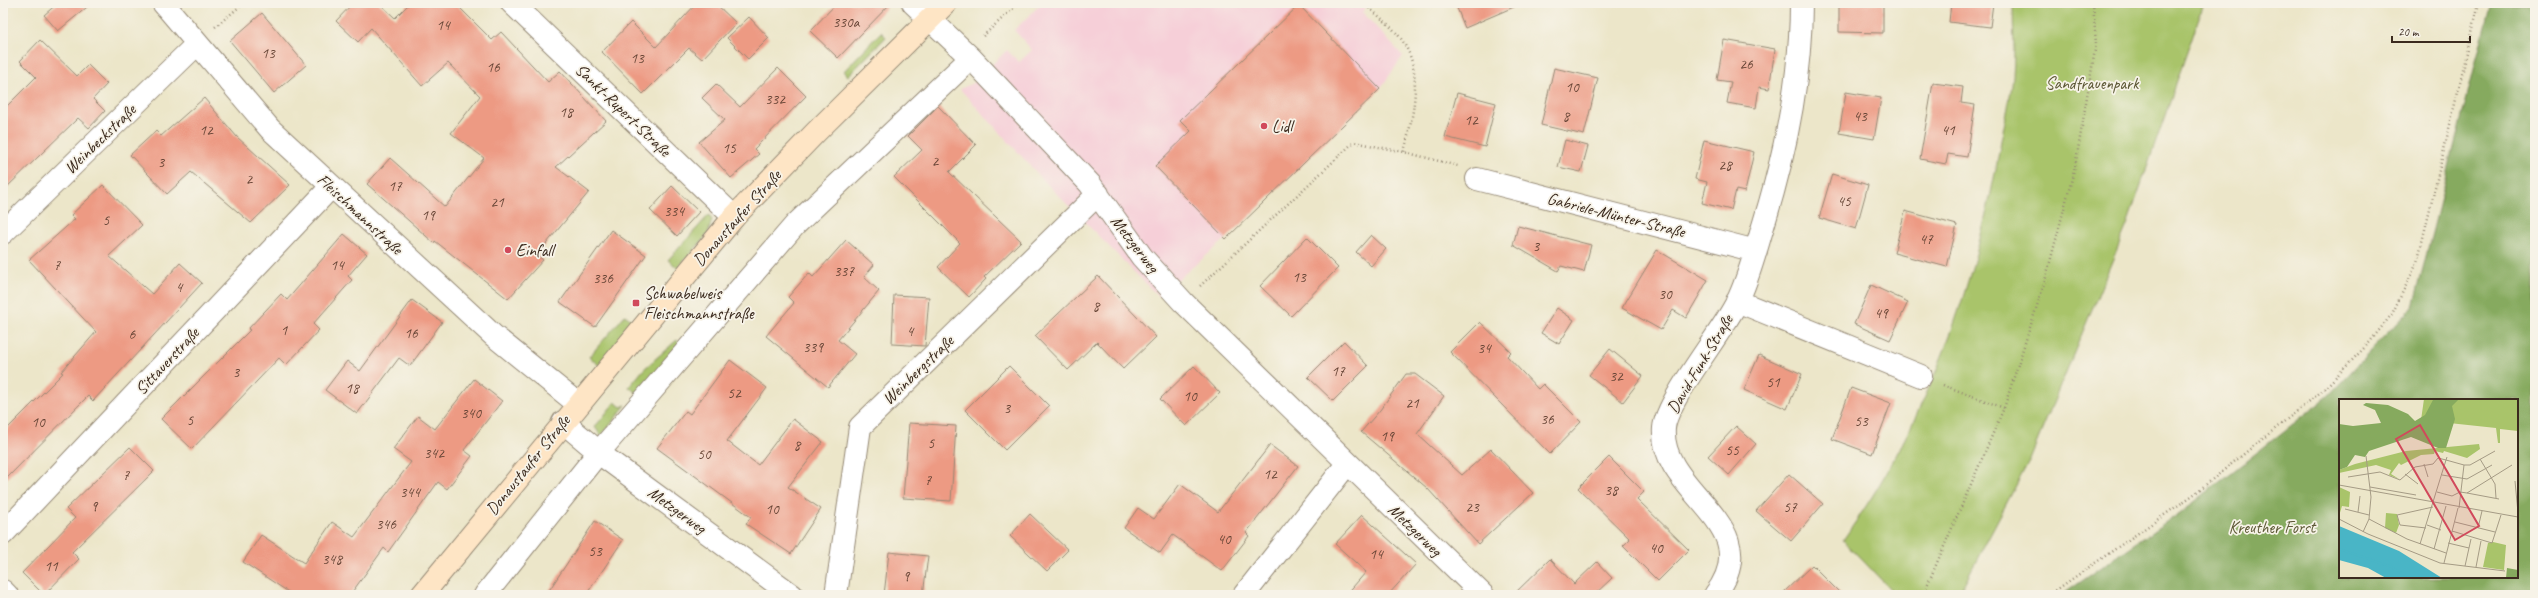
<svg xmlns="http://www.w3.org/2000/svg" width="2538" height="598" font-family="Caveat,sans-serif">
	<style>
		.built { fill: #f6cfd8 }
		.green { fill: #a9c46a; stroke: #727744 }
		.forest { fill: #86aa5e; stroke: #606a3e; fill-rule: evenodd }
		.building { fill: #ed9a83 }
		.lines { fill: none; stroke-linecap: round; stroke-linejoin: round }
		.street-casing { stroke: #948874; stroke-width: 24 }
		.secondary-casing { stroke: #948874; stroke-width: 24 }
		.path { stroke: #948874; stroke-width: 2.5; stroke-dasharray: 1 3; stroke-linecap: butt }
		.street { stroke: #fff; stroke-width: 22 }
		.secondary { stroke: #fee5c5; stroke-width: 22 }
		.poi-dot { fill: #d1495b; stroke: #f7f3e8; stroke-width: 1.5 }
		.labels { text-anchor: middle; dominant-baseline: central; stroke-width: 3.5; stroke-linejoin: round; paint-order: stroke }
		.number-label { font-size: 15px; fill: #684637 }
		.park-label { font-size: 17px; fill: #5c5835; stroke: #f7f3e8 }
		.street-label { font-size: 17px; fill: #3b2a1e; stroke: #f7f3e8 }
		.poi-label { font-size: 17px; fill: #3b2a1e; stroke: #f7f3e8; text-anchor: start }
		.inset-river { fill: none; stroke: #49b5c6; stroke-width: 2 }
		.inset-road { fill: none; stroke: #a59b85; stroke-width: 1 }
		.view { fill: #d1495b; fill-opacity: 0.15; stroke: #d1495b; stroke-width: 2 }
		.inset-edge { fill: none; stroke: #3b2a1e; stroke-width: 2 }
	</style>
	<rect width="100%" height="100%" fill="#f7f3e8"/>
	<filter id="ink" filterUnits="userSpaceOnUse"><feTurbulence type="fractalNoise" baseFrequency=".025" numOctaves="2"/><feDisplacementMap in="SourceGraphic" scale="8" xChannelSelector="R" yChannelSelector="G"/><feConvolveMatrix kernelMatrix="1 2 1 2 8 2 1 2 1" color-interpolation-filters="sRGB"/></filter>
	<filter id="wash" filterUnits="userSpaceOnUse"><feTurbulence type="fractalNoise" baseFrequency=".012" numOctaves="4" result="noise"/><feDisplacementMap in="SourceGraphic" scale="16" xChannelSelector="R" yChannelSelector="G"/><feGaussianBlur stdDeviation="0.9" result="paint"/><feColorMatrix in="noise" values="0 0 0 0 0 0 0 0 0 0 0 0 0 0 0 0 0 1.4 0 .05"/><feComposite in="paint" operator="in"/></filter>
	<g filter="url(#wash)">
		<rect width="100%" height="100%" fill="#ece6c9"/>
		<path class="built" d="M 1042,3 L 1370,3 L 1362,12 L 1403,56 L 1380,89 L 1226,239 L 1158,296 L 1047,184 L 960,89 L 973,83 L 1007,50 L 1019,62 L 1032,50 L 1014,30 Z"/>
		<path class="green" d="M 2013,3 L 2204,3 L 2127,225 L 2030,459 L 1958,595 L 1887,595 L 1891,590 L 1843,540 C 1927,424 1977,282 2001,141 C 2005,120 2011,97 2013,76 C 2015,52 2013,27 2013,3 Z
			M 881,32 L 886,37 L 848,76 L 844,71 Z
			M 709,215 L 712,220 L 708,234 L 678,268 L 668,260 Z
			M 625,315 L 635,323 L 600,366 L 589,357 Z
			M 677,340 L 679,342 L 644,398 L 629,387 L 644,369 Z
			M 615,402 L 621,407 L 626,405 L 601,436 L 595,427 Z"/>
		<path class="forest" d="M 2491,3 L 2535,3 L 2535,595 L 2062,595 L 2193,503 L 2327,397 L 2413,307 ZM 2340,400 L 2517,400 L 2517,577 L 2340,577 Z"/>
		<g id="blocks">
			<path class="building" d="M 58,3 L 92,3 L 58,31 L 44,15 Z
				M 353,3 L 379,3 L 395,18 L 410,3 L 455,3 L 492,40 L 501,32 L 548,82 L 560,71 L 606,121 L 556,167 L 589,192 L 537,255 L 543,260 L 508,299 L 435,241 L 434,243 L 367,184 L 390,158 L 445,207 L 484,158 L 451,133 L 480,96 L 448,63 L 422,86 L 371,28 L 358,42 L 336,21 Z
				M 697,3 L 715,3 L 736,23 L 702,59 L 689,48 L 643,94 L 602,52 L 631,22 L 656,47 Z
				M 837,3 L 891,3 L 838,58 L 810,31 Z
				M 1455,3 L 1523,3 L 1465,28 Z
				M 1839,3 L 1883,3 L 1883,33 L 1839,32 Z
				M 1951,3 L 1993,3 L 1990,27 L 1949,22 Z
				M 1299,5 L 1380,89 L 1226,239 L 1155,166 L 1191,131 L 1180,120 Z
				M 262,13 L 306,65 L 274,93 L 230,41 Z
				M 749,17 L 769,38 L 748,59 L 727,38 Z
				M 40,40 L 77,76 L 88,65 L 107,84 L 93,99 L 105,111 L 89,128 L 78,118 L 3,191 L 3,110 L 36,77 L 20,61 Z
				M 1724,40 L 1775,49 L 1769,89 L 1759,87 L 1756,108 L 1727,103 L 1731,82 L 1717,80 Z
				M 778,68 L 806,96 L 754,149 L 759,154 L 731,178 L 699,142 L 725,120 L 702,98 L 716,84 L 740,107 Z
				M 1554,68 L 1598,78 L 1584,135 L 1541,125 Z
				M 1933,83 L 1963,87 L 1961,103 L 1975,105 L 1967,157 L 1948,154 L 1946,164 L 1920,159 Z
				M 1846,92 L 1881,98 L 1874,139 L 1839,133 Z
				M 1457,93 L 1496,103 L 1485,147 L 1445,137 Z
				M 204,98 L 237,137 L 290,185 L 251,223 L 191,172 L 167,194 L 130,155 L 156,131 L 161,136 Z
				M 938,106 L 976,145 L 949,172 L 1021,241 L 984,277 L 986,279 L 969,297 L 938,267 L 960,243 L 894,177 L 922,150 L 908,136 Z
				M 1565,140 L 1588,146 L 1581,172 L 1558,167 Z
				M 1704,140 L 1754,152 L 1745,192 L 1736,190 L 1731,210 L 1702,203 L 1707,182 L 1695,179 Z
				M 1832,174 L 1868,185 L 1856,229 L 1819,218 Z
				M 103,185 L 142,225 L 109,256 L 152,294 L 180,263 L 202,283 L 93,401 L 88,396 L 3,482 L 3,433 L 63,373 L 61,372 L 96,332 L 29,260 L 75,219 L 71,215 Z
				M 672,186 L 699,212 L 677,236 L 650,210 Z
				M 1905,211 L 1957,225 L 1947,267 L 1894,253 Z
				M 1518,226 L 1591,245 L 1584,272 L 1561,266 L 1558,271 L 1513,245 Z
				M 611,230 L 646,255 L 595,327 L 560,302 Z
				M 344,234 L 367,254 L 348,276 L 352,280 L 313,324 L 319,330 L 286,365 L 279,358 L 192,449 L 161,419 L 250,330 L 248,329 L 281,294 L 287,300 Z
				M 1371,235 L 1386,249 L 1371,266 L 1356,252 Z
				M 1307,237 L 1338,268 L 1291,316 L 1260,286 Z
				M 846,240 L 874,265 L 864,277 L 879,291 L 838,340 L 855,354 L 828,387 L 766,336 L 794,303 L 788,297 L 809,273 L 813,277 Z
				M 1657,250 L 1708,280 L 1686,318 L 1673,310 L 1661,330 L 1622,308 Z
				M 1098,276 L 1156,337 L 1123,369 L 1097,342 L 1068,370 L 1035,336 Z
				M 1871,285 L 1908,302 L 1890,340 L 1854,324 Z
				M 894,295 L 929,297 L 925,346 L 892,344 Z
				M 412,300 L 442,322 L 410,366 L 399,358 L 357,414 L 325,390 L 347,361 L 360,371 Z
				M 1557,308 L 1574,320 L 1559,344 L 1541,333 Z
				M 1480,322 L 1511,352 L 1507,356 L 1538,389 L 1543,384 L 1581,422 L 1550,454 L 1450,352 Z
				M 1344,341 L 1368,366 L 1333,401 L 1308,377 Z
				M 1610,349 L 1643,376 L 1623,402 L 1589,375 Z
				M 1759,355 L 1802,374 L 1787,409 L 1744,390 Z
				M 730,360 L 767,388 L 727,441 L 758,465 L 793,419 L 823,442 L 788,487 L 821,509 L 791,554 L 746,524 L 751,517 L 657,448 L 686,411 L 690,414 Z
				M 1009,366 L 1049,406 L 1005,450 L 965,410 Z
				M 1194,366 L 1220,393 L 1186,426 L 1160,399 Z
				M 1406,374 L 1415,374 L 1444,396 L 1417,434 L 1462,475 L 1491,449 L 1533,493 L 1478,544 L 1427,488 L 1361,432 L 1380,410 Z
				M 474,379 L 502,401 L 464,450 L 472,456 L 447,489 L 438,482 L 388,552 L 384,548 L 350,595 L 293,595 L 243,562 L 261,535 L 304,563 L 332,522 L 354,537 L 411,462 L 393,449 L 418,416 L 435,429 Z
				M 1851,388 L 1891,403 L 1872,454 L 1832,439 Z
				M 909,423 L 956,426 L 951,501 L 903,498 Z
				M 1736,426 L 1756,444 L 1729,475 L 1708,456 Z
				M 1270,445 L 1298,466 L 1246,533 L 1249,536 L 1222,571 L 1173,535 L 1160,553 L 1124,528 L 1138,508 L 1154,519 L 1180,484 L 1218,512 Z
				M 130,447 L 154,471 L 72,552 L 79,559 L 44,595 L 22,573 L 75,518 L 66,509 Z
				M 1609,457 L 1644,492 L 1637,499 L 1689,550 L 1658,581 L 1623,546 L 1630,539 L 1578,488 Z
				M 1789,474 L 1823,504 L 1791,541 L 1756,511 Z
				M 1030,514 L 1068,550 L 1047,571 L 1010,536 Z
				M 1362,515 L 1416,564 L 1388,595 L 1346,595 L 1366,572 L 1335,544 Z
				M 595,521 L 623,540 L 586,595 L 546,595 Z
				M 889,552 L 928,556 L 923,595 L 884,595 Z
				M 1550,559 L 1574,584 L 1597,562 L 1612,578 L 1594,595 L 1513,595 Z
				M 1812,565 L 1842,595 L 1781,595 Z"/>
		</g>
	</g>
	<g filter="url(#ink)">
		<use href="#blocks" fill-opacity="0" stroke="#948874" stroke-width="1"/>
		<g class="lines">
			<defs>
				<path id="street" d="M 163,3 L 270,129 L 494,336 L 578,404
					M 512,3 L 734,217
					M 913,3 L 971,58 L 1090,184 L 1142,257 L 1183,302 L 1483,595
					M 1477,179 L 1756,251
					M 3,233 L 197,44
					M 1737,301 L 1921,376
					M 563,422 L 607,459 L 792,595
					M 3,534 L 331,187
					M 3,591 L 7,595
					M 485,595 L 599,452 L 795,225 L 971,58
					M 836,595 L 860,427 L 1098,194
					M 1244,595 L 1347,464
					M 1715,595 C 1770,523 1659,494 1664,428 C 1666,401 1722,333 1737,302 C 1749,278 1756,249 1764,223 C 1786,151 1801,78 1801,3"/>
				<path id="secondary" d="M 422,595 L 734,217 L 816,132 L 946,3"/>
			</defs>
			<use href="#street" class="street-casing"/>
			<use href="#secondary" class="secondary-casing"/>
			<path class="path" d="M 1363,3 C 1377,15 1398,30 1406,47 C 1423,78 1412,120 1404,152
				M 215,27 L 244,3
				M 983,36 L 1019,3
				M 1200,286 L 1354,142 L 1404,152 L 1458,166
				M 1943,385 L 2004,408
				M 1923,595 L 2004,408 L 2045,281 L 2075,167 L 2096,44 L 2093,3
				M 2049,595 L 2193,495 L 2322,391 L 2369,343 L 2392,314 L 2417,263 L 2479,3"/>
			<use href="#street" class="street"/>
			<use href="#secondary" class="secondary"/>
		</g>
	</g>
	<g class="poi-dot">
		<circle cx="1264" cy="126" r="4"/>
		<circle cx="508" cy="250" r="4"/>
		<rect x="632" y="299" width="8" height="8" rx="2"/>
	</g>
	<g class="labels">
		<g class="number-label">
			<text x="846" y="22">330a</text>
			<text x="443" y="25">14</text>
			<text x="268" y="53">13</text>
			<text x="637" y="58">13</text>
			<text x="1746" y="64">26</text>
			<text x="493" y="67">16</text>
			<text x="1572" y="87">10</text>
			<text x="775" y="99">332</text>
			<text x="566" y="112">18</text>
			<text x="1566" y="116">8</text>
			<text x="1860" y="116">43</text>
			<text x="1471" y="120">12</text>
			<text x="206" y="130">12</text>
			<text x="1948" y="130">41</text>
			<text x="729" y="148">15</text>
			<text x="935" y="161">2</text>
			<text x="161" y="162">3</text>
			<text x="1725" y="165">28</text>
			<text x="249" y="179">2</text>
			<text x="395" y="186">17</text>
			<text x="1844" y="201">45</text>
			<text x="497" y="202">21</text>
			<text x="674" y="211">334</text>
			<text x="428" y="215">19</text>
			<text x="106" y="220">5</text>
			<text x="1926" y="239">47</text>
			<text x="1536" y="246">3</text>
			<text x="57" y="265">7</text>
			<text x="337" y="265">14</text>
			<text x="844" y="271">337</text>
			<text x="1299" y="277">13</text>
			<text x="603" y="278">336</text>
			<text x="179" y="287">4</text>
			<text x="1665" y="294">30</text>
			<text x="1096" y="306">8</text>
			<text x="1881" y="313">49</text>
			<text x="284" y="330">1</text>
			<text x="910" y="331">4</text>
			<text x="411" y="333">16</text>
			<text x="132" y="334">6</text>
			<text x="813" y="347">339</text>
			<text x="1484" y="348">34</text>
			<text x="1338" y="371">17</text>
			<text x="236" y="372">3</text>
			<text x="1616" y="376">32</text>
			<text x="1773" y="382">51</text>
			<text x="352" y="388">18</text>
			<text x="734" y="393">52</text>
			<text x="1190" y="396">10</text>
			<text x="1412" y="403">21</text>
			<text x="1007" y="408">3</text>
			<text x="471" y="413">340</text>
			<text x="1547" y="419">36</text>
			<text x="190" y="420">5</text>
			<text x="1861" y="421">53</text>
			<text x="38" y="422">10</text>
			<text x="1387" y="436">19</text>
			<text x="931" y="443">5</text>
			<text x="797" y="445">8</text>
			<text x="1732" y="450">55</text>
			<text x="434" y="453">342</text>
			<text x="704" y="454">50</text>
			<text x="1270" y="474">12</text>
			<text x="126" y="475">7</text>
			<text x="928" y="480">7</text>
			<text x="1611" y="490">38</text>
			<text x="410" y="492">344</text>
			<text x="94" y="506">9</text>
			<text x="1472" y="507">23</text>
			<text x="1790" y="507">57</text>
			<text x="772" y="509">10</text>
			<text x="386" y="524">346</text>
			<text x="1224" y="539">40</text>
			<text x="1656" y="548">40</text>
			<text x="595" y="551">53</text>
			<text x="1376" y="554">14</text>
			<text x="332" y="559">348</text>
			<text x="51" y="566">11</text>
			<text x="906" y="576">9</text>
		</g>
		<g class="park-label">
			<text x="2092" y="83">Sandfrauenpark</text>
			<text x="2272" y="527">Kreuther Forst</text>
		</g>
		<g class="street-label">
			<text transform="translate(623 110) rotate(44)">Sankt-Rupert-Straße</text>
			<text transform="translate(100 139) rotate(-44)">Weinbeckstraße</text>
			<text transform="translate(360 214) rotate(43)">Fleischmannstraße</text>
			<text transform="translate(1616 215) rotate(14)">Gabriele-Münter-Straße</text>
			<text transform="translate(737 218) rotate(-48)">Donaustaufer Straße</text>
			<text transform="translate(1135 244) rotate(52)">Metzgerweg</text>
			<text transform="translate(167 361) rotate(-47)">Sittauerstraße</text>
			<text transform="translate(1700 364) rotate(-59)">David-Funk-Straße</text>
			<text transform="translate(918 370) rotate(-44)">Weinbergstraße</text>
			<text transform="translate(528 465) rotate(-51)">Donaustaufer Straße</text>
			<text transform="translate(677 510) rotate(36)">Metzgerweg</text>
			<text transform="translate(1415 530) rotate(44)">Metzgerweg</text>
		</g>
		<g class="poi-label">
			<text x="1272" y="126">Lidl</text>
			<text x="516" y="250">Einfall</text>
			<text x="644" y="293">Schwabelweis<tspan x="644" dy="20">Fleischmannstraße</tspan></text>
		</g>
	</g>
	<g transform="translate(2339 399)">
		<rect width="179" height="179" fill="#ece6c9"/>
		<path d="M 85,0 L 179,0 L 179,32 L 161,30 L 161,44 L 159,44 L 157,29 L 82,21 ZM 140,45 L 141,50 L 128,59 L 105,52 L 104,54 L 96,52 L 95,55 L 82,56 L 62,66 L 60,64 L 52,75 L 60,80 L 50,76 L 52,71 L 37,66 L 0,74 L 0,71 L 16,65 L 67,52 ZM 0,88 L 11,93 L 10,108 L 3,107 L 0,117 ZM 47,114 L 58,115 L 60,126 L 57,134 L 46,129 ZM 154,143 L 167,146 L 165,171 L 144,168 L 149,144 Z" fill="#a9c46a"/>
		<path d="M 120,0 L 113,7 L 116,20 L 107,49 L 99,49 L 72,38 L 30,52 L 26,58 L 16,56 L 8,68 L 0,71 L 0,25 L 14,27 L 42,24 L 36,11 L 24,6 L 27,4 L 49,6 L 69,15 L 76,22 L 86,16 L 94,1 ZM 168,169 L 179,171 L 179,179 L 167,179 Z" fill="#86aa5e"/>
		<path d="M 0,127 L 60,152 L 103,179 L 47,179 L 29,169 L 0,161 Z" fill="#49b5c6"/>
		<path class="inset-river" d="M 0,150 L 50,167 L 71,179"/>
		<path class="inset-road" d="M 141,60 L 156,85 L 157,99M 85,65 L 89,78M 125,66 L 131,66 L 156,52M 66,75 L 79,85M 103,76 L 128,80 L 153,66M 9,78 L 41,73 L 61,81 L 76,68 L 94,65 L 99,59 L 107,61 L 108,58M 176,82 L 179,114M 0,86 L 179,118M 31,88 L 77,96M 98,93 L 113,97 L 121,93 L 128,94 L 173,66M 128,94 L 160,100M 6,110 L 30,116M 19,113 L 21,97M 0,120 L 29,135 L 101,164 L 166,172M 30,120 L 68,140 L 107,154M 116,123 L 156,133M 88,126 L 102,131M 87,129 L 61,126 L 58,116 L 94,108M 139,129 L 143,112M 113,132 L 153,144 L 162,116M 24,133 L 30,120 L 32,98 L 27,57M 109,144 L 130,149M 81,145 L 107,61 L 125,66 L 120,109M 95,150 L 107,107M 105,164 L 119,109M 126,167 L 132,140M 137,168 L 142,142"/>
		<path class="view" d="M 81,26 L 140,127 L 116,141 L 57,40 Z"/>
		<rect width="179" height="179" class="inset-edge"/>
	</g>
	<rect width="2538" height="598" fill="none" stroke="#f7f3e8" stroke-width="16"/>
	<path d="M2392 36v6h78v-6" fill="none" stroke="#3b2a1e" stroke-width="2"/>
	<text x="2398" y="36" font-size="12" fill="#3b2a1e" stroke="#f7f3e8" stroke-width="3" paint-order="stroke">20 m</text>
</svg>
